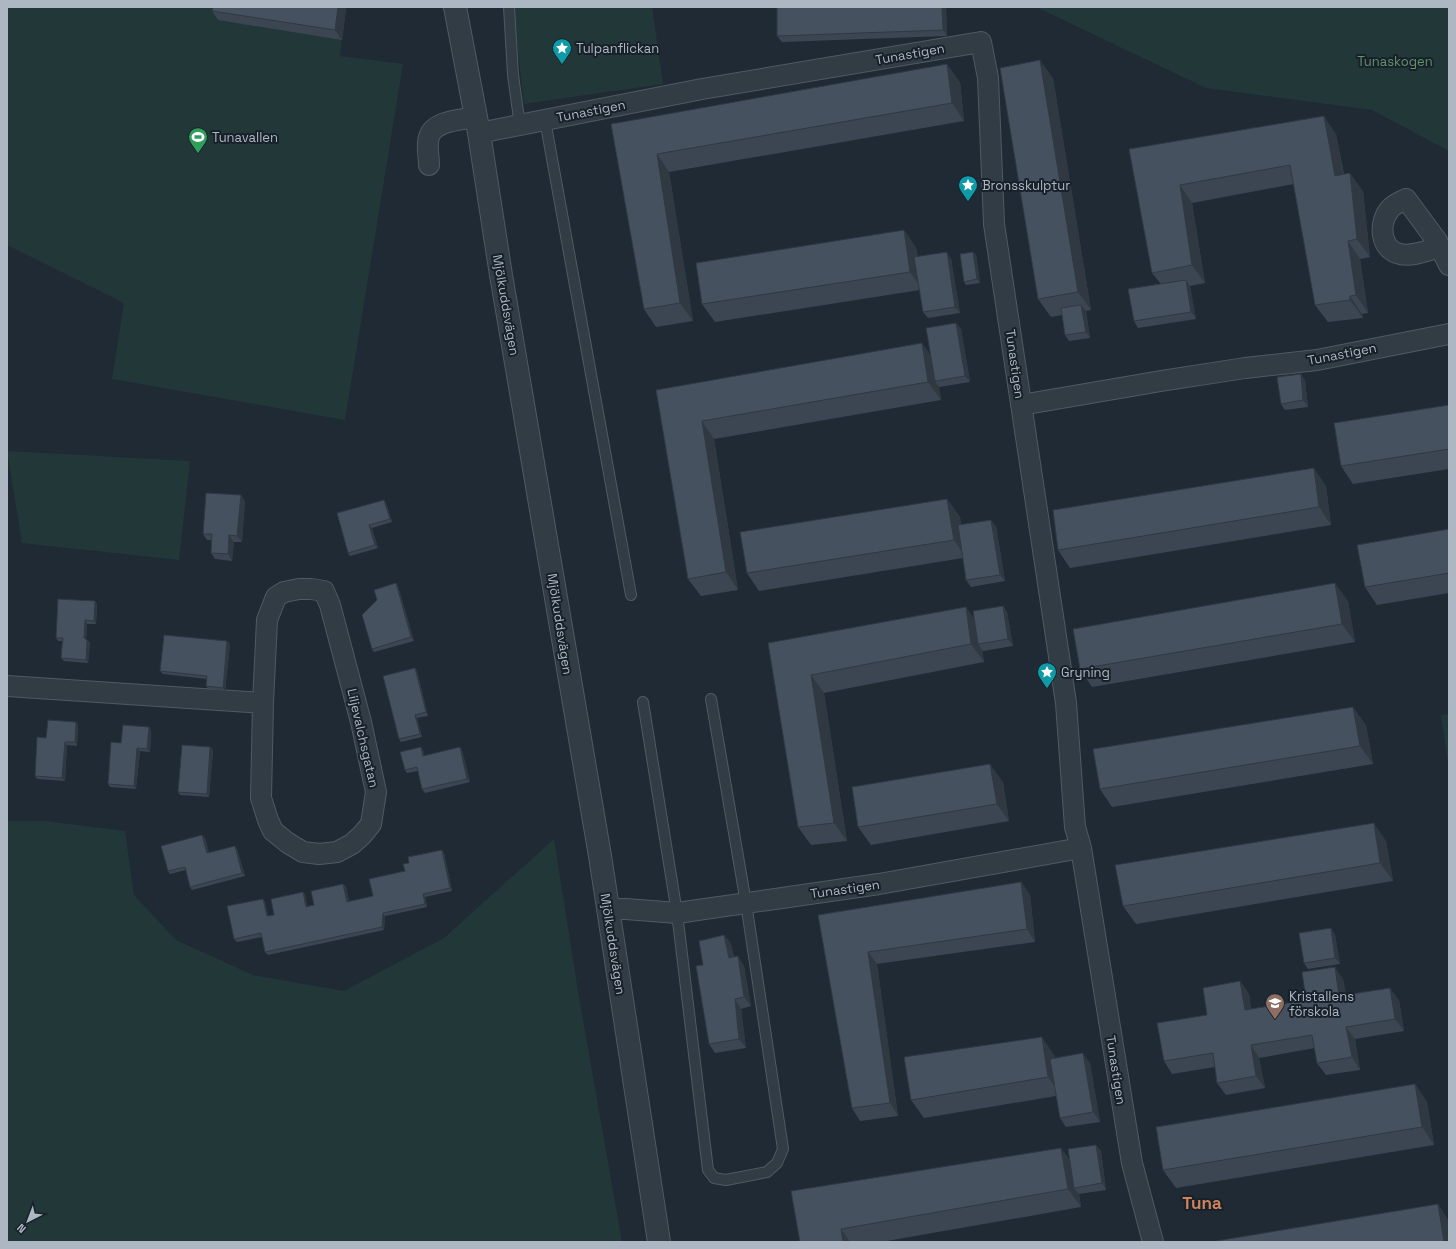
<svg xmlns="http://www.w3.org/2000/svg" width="1456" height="1249" font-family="'Space Grotesk',sans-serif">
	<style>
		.green { fill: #223737 }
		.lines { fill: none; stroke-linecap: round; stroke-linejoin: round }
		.service-casing { stroke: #505a64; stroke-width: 12 }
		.minor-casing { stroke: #505a64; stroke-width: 22 }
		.tertiary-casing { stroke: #505a64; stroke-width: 24 }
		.service { stroke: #323c45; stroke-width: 10 }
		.minor { stroke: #323c45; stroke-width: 20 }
		.tertiary { stroke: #323c45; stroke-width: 22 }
		.wall { fill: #3b4652 }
		.shaded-wall { fill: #303942 }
		.building { fill: #45515f; stroke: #303942 }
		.labels { text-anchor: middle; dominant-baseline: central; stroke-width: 4; stroke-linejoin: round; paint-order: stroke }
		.poi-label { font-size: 13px; fill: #acb7c3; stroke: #18212a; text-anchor: start }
		.street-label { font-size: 13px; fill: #acb7c3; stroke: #18212a }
		.park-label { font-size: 13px; fill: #65926b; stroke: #18212a }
		.district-label { font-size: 17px; font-weight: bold; fill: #d0835a; stroke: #18212a }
	</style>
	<rect width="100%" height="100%" fill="#1f2a35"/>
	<path class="green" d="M 7,7 L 346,7 L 340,56 L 403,64 L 345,420 L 112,379 L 124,303 L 7,245 Z
		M 513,7 L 652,7 L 663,84 L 524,104 Z
		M 1036,7 L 1449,7 L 1449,151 L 1372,110 L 1206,88 Z
		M 7,451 L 190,461 L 179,560 L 22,543 Z
		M 1449,714 L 1449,771 L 1441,715 Z
		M 7,821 L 45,821 L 125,831 L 134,895 L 176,940 L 253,975 L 344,991 L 444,938 L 554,839 L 578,991 L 622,1242 L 7,1242 Z"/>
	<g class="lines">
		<defs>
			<path id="service" d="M 509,7 L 513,75 L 520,126
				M 545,120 L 631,595
				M 643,702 L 677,913 L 708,1170 L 714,1178 L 726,1180 L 767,1172 L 777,1163 L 783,1149 L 746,903 L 711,699"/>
			<path id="minor" d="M 479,133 L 702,89 L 981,42 L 988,78 L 994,224 L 1066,703 L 1075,827 L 1081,848 L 1132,1163 L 1153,1242
				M 429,165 C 429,156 426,145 429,137 C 434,120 462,120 476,117
				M 1440,247 C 1428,250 1413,257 1400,254 C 1380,250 1378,223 1390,209 C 1394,204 1400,202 1406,199 L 1437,241 L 1449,265
				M 1021,405 L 1161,381 L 1245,368 L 1317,360 L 1449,334
				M 299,589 L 311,589 L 324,591 L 330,605 L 361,722 L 376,792 L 371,824 L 362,835 L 352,844 L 337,852 L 319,854 L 303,852 L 288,843 L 273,831 L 268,820 L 261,798 L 263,703 L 267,620 L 276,597 L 284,592 Z
				M 7,686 L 263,703
				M 607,909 L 626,909 L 677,913 L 879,884 L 1081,848"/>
			<path id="tertiary" d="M 455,7 L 479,133 L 501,275 L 600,856 L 659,1242"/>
		</defs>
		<use href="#service" class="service-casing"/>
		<use href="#minor" class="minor-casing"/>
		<use href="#tertiary" class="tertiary-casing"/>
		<use href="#service" class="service"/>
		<use href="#minor" class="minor"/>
		<use href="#tertiary" class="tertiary"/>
	</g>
	<path class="wall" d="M 946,7 L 947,36 L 782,42 L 777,36 Z
		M 346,8 L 342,40 L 218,20 L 212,11 Z
		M 1053,78 L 1091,310 L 1086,311 L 1090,338 L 1069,341 L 1065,335 L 1062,315 L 1051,317 L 1038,299 Z
		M 960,82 L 964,121 L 669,172 L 693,321 L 656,327 L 644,309 L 611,124 Z
		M 1336,134 L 1344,174 L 1363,191 L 1370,257 L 1360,259 L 1368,313 L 1362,314 L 1363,318 L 1328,322 L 1315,305 L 1294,184 L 1192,203 L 1205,283 L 1190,286 L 1196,319 L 1138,328 L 1134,321 L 1161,284 L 1152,273 L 1129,149 Z
		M 904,230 L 916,248 L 918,257 L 951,259 L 960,313 L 928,318 L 923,312 L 920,290 L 715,322 L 702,304 Z
		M 973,252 L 976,255 L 980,283 L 966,285 L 964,282 Z
		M 956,323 L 961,329 L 970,382 L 939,387 L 941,400 L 714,439 L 738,590 L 701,596 L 688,579 L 656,390 L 930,354 Z
		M 1305,380 L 1308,407 L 1285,410 L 1281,404 Z
		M 1449,405 L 1449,469 L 1353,484 L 1341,466 Z
		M 1326,486 L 1331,525 L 1070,568 L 1058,550 Z
		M 241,495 L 245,502 L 242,542 L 234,542 L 232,561 L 215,559 L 211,553 L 212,540 L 207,540 L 203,534 Z
		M 947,499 L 960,517 L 961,525 L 996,526 L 1005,581 L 971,587 L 966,580 L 963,558 L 759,591 L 747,573 Z
		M 384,500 L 386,503 L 392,522 L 372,528 L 378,548 L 350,556 L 348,553 Z
		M 1449,529 L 1449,593 L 1377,605 L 1365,587 Z
		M 396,583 L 398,586 L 414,641 L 374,652 L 372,649 Z
		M 95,601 L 97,604 L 96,624 L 87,624 L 86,639 L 90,643 L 88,663 L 64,661 L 61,658 L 62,641 L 58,641 L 56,638 Z
		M 1348,601 L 1355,642 L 1092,687 L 1080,669 Z
		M 1003,606 L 1007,612 L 1013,646 L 983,651 L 982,650 L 984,662 L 824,693 L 847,841 L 811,845 L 798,827 L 768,643 L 966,607 L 974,619 Z
		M 230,644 L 225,691 L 209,689 L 206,686 L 207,679 L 163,674 L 160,671 Z
		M 415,668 L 417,671 L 428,716 L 417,718 L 422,737 L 401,742 L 399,739 Z
		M 78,725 L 77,746 L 67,745 L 65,781 L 37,779 L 35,776 L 46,738 Z
		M 1366,725 L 1373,764 L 1112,807 L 1100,789 Z
		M 149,727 L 151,731 L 150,752 L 140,751 L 136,789 L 110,787 L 108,784 L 121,743 Z
		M 210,747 L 213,750 L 209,797 L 180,795 L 178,792 Z
		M 423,750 L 424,756 L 462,750 L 470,782 L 425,793 L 422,789 L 418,771 L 407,773 L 405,770 Z
		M 1003,782 L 1009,821 L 871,845 L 858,827 Z
		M 202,835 L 205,838 L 209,853 L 237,849 L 245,876 L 192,890 L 190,887 L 186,870 L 170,874 L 168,871 Z
		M 1386,841 L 1393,881 L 1136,924 L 1123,906 Z
		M 442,850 L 444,853 L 452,891 L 425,897 L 427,907 L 385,916 L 384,930 L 268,955 L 265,952 L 262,937 L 237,942 L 234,939 L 263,899 L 265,902 L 268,916 L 274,915 L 303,892 L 305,895 L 307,906 L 314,905 L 343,884 L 346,887 L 349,901 L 373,896 L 405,871 L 409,863 Z
		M 1021,882 L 1030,895 L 1035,942 L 877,964 L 898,1116 L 860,1121 L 852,1108 L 818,915 Z
		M 1331,928 L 1335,935 L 1340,964 L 1308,969 L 1304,963 Z
		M 724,935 L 731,944 L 734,957 L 744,966 L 751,1006 L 741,1009 L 746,1048 L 715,1053 L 709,1044 L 703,965 Z
		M 1343,979 L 1346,995 L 1399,1000 L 1404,1031 L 1355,1039 L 1360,1070 L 1326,1075 L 1317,1063 L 1315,1048 L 1259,1058 L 1265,1088 L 1226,1095 L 1217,1083 L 1215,1067 L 1172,1074 L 1164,1061 L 1240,981 L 1249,994 L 1251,1009 L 1306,1000 Z
		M 1054,1055 L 1055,1058 L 1090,1063 L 1100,1122 L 1066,1127 L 1060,1118 L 1056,1096 L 924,1118 L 911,1100 Z
		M 1415,1084 L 1427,1102 L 1434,1145 L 1176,1188 L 1163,1170 Z
		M 1096,1145 L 1101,1151 L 1106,1190 L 1079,1194 L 1081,1207 L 881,1242 L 800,1242 L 791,1191 L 1070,1159 Z"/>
	<path class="shaded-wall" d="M 338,7 L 345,7 L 346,8 L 342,40 L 335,30 Z
		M 942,7 L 946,7 L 947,36 L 943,30 Z
		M 1040,60 L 1053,78 L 1091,310 L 1078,292 Z
		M 947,64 L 960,82 L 964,121 L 952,103 Z
		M 1324,116 L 1336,134 L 1347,194 L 1335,176 Z
		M 657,154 L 669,172 L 693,321 L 680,303 Z
		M 1350,173 L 1363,191 L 1370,257 L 1357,239 Z
		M 1180,185 L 1192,203 L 1205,283 L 1192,265 Z
		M 904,230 L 916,248 L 923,290 L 910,272 Z
		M 1348,241 L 1360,259 L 1368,313 L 1356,295 Z
		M 947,252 L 951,259 L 960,313 L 955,307 Z
		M 973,252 L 976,255 L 980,283 L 977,279 Z
		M 1186,280 L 1190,286 L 1196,319 L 1191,312 Z
		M 1350,296 L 1362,314 L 1363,318 L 1350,300 Z
		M 1081,305 L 1086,311 L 1090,338 L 1086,332 Z
		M 956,323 L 961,329 L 970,382 L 965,376 Z
		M 922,343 L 935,361 L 935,381 L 939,387 L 941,400 L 928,382 Z
		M 1301,374 L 1305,380 L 1308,407 L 1303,400 Z
		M 702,421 L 714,439 L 738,590 L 726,572 Z
		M 1314,468 L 1326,486 L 1331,525 L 1319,507 Z
		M 241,495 L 245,502 L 242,542 L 237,536 Z
		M 947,499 L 960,517 L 966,558 L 954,540 Z
		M 384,500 L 386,503 L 392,522 L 390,519 Z
		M 991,520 L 996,526 L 1005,581 L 1000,575 Z
		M 369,525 L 372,528 L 378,548 L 375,545 Z
		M 229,535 L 234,542 L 232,561 L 228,554 Z
		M 396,583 L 398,586 L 414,641 L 411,637 Z
		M 1335,583 L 1348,601 L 1355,642 L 1342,624 Z
		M 95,601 L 97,604 L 96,624 L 94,621 Z
		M 1003,606 L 1007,612 L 1013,646 L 1008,639 Z
		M 966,607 L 978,625 L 978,644 L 982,650 L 984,662 L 971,644 Z
		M 85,620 L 87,624 L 86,642 L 84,638 Z
		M 87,640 L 90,643 L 88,663 L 86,660 Z
		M 227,641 L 230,644 L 225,691 L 223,688 Z
		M 415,668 L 417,671 L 428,716 L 426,712 Z
		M 811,675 L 824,693 L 847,841 L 834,823 Z
		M 1353,707 L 1366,725 L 1373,764 L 1360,746 Z
		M 415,715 L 417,718 L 422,737 L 420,734 Z
		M 76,722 L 78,725 L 77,746 L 75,742 Z
		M 149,727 L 151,731 L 150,752 L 147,749 Z
		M 65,742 L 67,745 L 65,781 L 62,778 Z
		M 210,747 L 213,750 L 209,797 L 207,794 Z
		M 421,747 L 423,750 L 425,759 L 423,756 Z
		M 460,747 L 462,750 L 470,782 L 467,779 Z
		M 137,748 L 140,751 L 136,789 L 134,786 Z
		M 990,764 L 1003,782 L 1009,821 L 997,804 Z
		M 1374,823 L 1386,841 L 1393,881 L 1380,863 Z
		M 202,835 L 205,838 L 210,856 L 207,853 Z
		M 235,846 L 237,849 L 245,876 L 242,873 Z
		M 442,850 L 444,853 L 452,891 L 450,888 Z
		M 1021,882 L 1030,895 L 1035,942 L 1027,929 Z
		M 343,884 L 346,887 L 350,905 L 347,902 Z
		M 303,892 L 305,895 L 308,910 L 306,907 Z
		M 423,894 L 425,897 L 427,907 L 425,904 Z
		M 263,899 L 265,902 L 269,920 L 267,916 Z
		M 383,913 L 385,916 L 384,930 L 382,927 Z
		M 1331,928 L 1335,935 L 1340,964 L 1335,958 Z
		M 724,935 L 731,944 L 736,967 L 729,958 Z
		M 868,952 L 877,964 L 898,1116 L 890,1103 Z
		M 738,956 L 744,966 L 751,1006 L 744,997 Z
		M 1335,967 L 1343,979 L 1348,1008 L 1339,996 Z
		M 1240,981 L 1249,994 L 1253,1022 L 1245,1010 Z
		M 1390,988 L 1399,1000 L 1404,1031 L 1395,1019 Z
		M 735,999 L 741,1009 L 746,1048 L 739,1039 Z
		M 1346,1027 L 1355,1039 L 1360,1070 L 1352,1057 Z
		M 1042,1037 L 1054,1055 L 1061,1095 L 1048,1077 Z
		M 1251,1045 L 1259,1058 L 1265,1088 L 1256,1076 Z
		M 1083,1053 L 1090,1063 L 1100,1122 L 1093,1112 Z
		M 1415,1084 L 1427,1102 L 1434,1145 L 1422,1127 Z
		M 1096,1145 L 1101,1151 L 1106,1190 L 1102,1183 Z
		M 1061,1148 L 1074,1165 L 1074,1188 L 1079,1194 L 1081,1207 L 1068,1189 Z
		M 1438,1204 L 1449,1221 L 1449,1242 L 1444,1242 Z
		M 841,1229 L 850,1242 L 843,1242 Z"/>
	<path class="building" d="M 213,7 L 338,7 L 335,30 L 212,11 Z
		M 777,7 L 942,7 L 943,30 L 777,36 Z
		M 1040,60 L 1078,292 L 1038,299 L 1000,68 Z
		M 947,64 L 952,103 L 657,154 L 680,303 L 644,309 L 611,124 Z
		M 1324,116 L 1335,176 L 1350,173 L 1357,239 L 1348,241 L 1356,295 L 1350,296 L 1350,300 L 1315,305 L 1290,165 L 1180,185 L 1192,265 L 1152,273 L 1129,149 Z
		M 904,230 L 910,272 L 702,304 L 696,263 Z
		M 947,252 L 955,307 L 923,312 L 914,257 Z
		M 973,252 L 977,279 L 964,282 L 960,254 Z
		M 1186,280 L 1191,312 L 1134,321 L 1128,289 Z
		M 1081,305 L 1086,332 L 1065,335 L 1061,308 Z
		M 956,323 L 965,376 L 935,381 L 926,328 Z
		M 922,343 L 928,382 L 702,421 L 726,572 L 688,579 L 656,390 Z
		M 1301,374 L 1303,400 L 1281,404 L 1277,377 Z
		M 1449,405 L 1449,449 L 1341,466 L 1334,423 Z
		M 1314,468 L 1319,507 L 1058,550 L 1053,510 Z
		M 206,493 L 241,495 L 237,536 L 229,535 L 228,554 L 211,553 L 212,534 L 203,534 Z
		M 947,499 L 954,540 L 747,573 L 740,532 Z
		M 384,500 L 390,519 L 369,525 L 375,545 L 348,553 L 337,513 Z
		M 991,520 L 1000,575 L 966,580 L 958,525 Z
		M 1449,529 L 1449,573 L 1365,587 L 1357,545 Z
		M 396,583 L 411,637 L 372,649 L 362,615 L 377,600 L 374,590 Z
		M 1335,583 L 1342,624 L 1080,669 L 1073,629 Z
		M 58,599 L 95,601 L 94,621 L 85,620 L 84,638 L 87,640 L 86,660 L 61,658 L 63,638 L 56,638 Z
		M 1003,606 L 1008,639 L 978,644 L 973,611 Z
		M 966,607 L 971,644 L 811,675 L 834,823 L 798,827 L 768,643 Z
		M 164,635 L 227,641 L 223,688 L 206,686 L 207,676 L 160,671 Z
		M 415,668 L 426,712 L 415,715 L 420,734 L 399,739 L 383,676 Z
		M 1353,707 L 1360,746 L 1100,789 L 1093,749 Z
		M 48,720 L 76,722 L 75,742 L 65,742 L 62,778 L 35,776 L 37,737 L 46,738 Z
		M 123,725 L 149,727 L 147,749 L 137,748 L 134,786 L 108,784 L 111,742 L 121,743 Z
		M 182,745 L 210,747 L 207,794 L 178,792 Z
		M 421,747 L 423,756 L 460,747 L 467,779 L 422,789 L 417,767 L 405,770 L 400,752 Z
		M 990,764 L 997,804 L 858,827 L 852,787 Z
		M 1374,823 L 1380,863 L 1123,906 L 1115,865 Z
		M 202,835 L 207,853 L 235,846 L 242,873 L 190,887 L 185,867 L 168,871 L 161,846 Z
		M 442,850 L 450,888 L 423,894 L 425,904 L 383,913 L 382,927 L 265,952 L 261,933 L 234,939 L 227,906 L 263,899 L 267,916 L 274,915 L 271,899 L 303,892 L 306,907 L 314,905 L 311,891 L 343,884 L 347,902 L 373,896 L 369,879 L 405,871 L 403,864 L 409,863 L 408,857 Z
		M 1021,882 L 1027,929 L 868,952 L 890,1103 L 852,1108 L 818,915 Z
		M 1331,928 L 1335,958 L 1304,963 L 1299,933 Z
		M 724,935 L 729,958 L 738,956 L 744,997 L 735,999 L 739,1039 L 709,1044 L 696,966 L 703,965 L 699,941 Z
		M 1335,967 L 1339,996 L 1390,988 L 1395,1019 L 1346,1027 L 1352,1057 L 1317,1063 L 1312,1035 L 1251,1045 L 1256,1076 L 1217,1083 L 1213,1053 L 1164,1061 L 1157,1023 L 1207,1015 L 1203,988 L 1240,981 L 1245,1010 L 1306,1000 L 1302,972 Z
		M 1042,1037 L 1048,1077 L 911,1100 L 904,1057 Z
		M 1083,1053 L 1093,1112 L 1060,1118 L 1050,1059 Z
		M 1415,1084 L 1422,1127 L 1163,1170 L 1156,1127 Z
		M 1096,1145 L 1102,1183 L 1074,1188 L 1068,1149 Z
		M 1061,1148 L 1068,1189 L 841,1229 L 843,1242 L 800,1242 L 791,1191 Z
		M 1438,1204 L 1444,1242 L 1210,1242 Z"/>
	<defs>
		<symbol id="sight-pin" viewBox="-11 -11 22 30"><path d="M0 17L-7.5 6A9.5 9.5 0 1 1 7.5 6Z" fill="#0f9aa8" stroke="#18212a"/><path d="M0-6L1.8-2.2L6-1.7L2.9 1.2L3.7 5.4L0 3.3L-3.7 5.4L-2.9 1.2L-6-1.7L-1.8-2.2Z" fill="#fff"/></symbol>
		<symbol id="stadium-pin" viewBox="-11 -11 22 30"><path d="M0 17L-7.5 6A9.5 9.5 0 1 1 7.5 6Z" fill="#2e9e5b" stroke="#18212a"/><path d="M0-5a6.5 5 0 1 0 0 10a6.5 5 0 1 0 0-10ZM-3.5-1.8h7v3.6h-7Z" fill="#fff"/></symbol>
		<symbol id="school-pin" viewBox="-11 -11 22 30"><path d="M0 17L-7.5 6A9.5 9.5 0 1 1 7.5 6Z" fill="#8d6e63" stroke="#18212a"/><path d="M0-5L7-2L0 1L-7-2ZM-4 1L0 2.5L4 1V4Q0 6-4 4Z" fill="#fff"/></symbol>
	</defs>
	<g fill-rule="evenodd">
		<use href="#sight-pin" x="551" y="37" width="22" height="30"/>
		<use href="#stadium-pin" x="187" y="126" width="22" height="30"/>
		<use href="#sight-pin" x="957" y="174" width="22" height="30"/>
		<use href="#sight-pin" x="1036" y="661" width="22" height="30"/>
		<use href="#school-pin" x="1264" y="992" width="22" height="30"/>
	</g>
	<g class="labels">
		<g class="poi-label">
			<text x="576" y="48">Tulpanflickan</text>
			<text x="212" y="137">Tunavallen</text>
			<text x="982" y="185">Bronsskulptur</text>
			<text x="1061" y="672">Gryning</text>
			<text x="1289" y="996">Kristallens<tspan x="1289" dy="15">förskola</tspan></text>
		</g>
		<g class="street-label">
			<text transform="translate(910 54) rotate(-10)">Tunastigen</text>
			<text transform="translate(591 111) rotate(-11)">Tunastigen</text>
			<text transform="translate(506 305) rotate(80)">Mjölkuddsvägen</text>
			<text transform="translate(1342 354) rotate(-11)">Tunastigen</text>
			<text transform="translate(1015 364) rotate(82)">Tunastigen</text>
			<text transform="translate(560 624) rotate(81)">Mjölkuddsvägen</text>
			<text transform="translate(363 738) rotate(77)">Liljevalchsgatan</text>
			<text transform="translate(845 889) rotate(-8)">Tunastigen</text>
			<text transform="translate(613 944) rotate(81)">Mjölkuddsvägen</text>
			<text transform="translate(1116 1070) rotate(81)">Tunastigen</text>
		</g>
		<g class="park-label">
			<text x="1395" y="61">Tunaskogen</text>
		</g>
		<g class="district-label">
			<text x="1202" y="1203">Tuna</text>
		</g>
	</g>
	<rect width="1456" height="1249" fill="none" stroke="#acb7c3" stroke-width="16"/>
	<g transform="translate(28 1221) rotate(222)" stroke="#18212a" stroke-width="3" paint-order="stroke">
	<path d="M0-3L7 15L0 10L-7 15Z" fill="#acb7c3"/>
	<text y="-6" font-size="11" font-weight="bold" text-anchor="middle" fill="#acb7c3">N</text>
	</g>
</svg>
